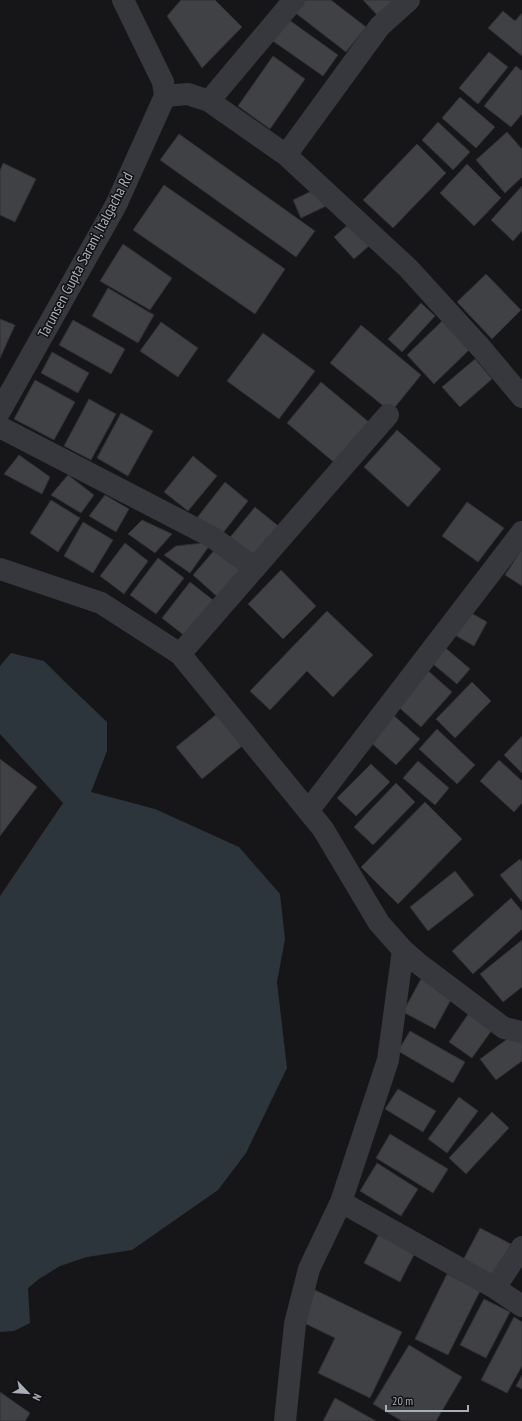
<svg xmlns="http://www.w3.org/2000/svg" width="522" height="1421" font-family="'PT Sans Narrow',sans-serif">
	<style>
		.water { fill: #2c353c }
		.building { fill: #404145; stroke: #303034 }
		.lines { fill: none; stroke-linecap: round; stroke-linejoin: round }
		.minor { stroke: #37383d; stroke-width: 22 }
		.labels { text-anchor: middle; dominant-baseline: central; stroke-width: 3; stroke-linejoin: round; paint-order: stroke }
		.street-label { font-size: 15px; fill: #a8adb8; stroke: #111113 }
	</style>
	<rect width="100%" height="100%" fill="#161618"/>
	<path class="water" d="M 11,653 L 44,661 L 64,681 L 107,722 L 107,751 L 91,792 L 155,809 L 239,847 L 280,894 L 285,939 L 277,982 L 287,1068 L 246,1153 L 218,1190 L 132,1250 L 87,1257 L 60,1266 L 39,1279 L 28,1288 L 30,1323 L 14,1331 L 0,1332 L 0,896 L 63,803 L 0,734 L 0,666 Z"/>
	<path class="building" d="M 181,0 L 215,0 L 242,27 L 202,68 L 167,16 Z
		M 301,0 L 331,0 L 366,27 L 346,52 L 293,11 Z
		M 363,0 L 396,0 L 379,17 Z
		M 503,11 L 515,21 L 522,13 L 522,56 L 488,28 Z
		M 285,17 L 338,55 L 323,76 L 270,39 Z
		M 489,52 L 508,67 L 478,104 L 459,88 Z
		M 273,56 L 305,79 L 270,129 L 238,106 Z
		M 516,66 L 522,71 L 522,114 L 511,127 L 484,106 Z
		M 460,97 L 495,127 L 476,148 L 442,118 Z
		M 438,122 L 470,152 L 453,170 L 422,140 Z
		M 507,132 L 522,149 L 522,177 L 505,193 L 476,160 Z
		M 179,134 L 315,231 L 296,257 L 160,160 Z
		M 417,144 L 446,173 L 393,228 L 363,200 Z
		M 3,163 L 36,179 L 15,222 L 0,215 L 0,171 Z
		M 467,164 L 501,198 L 474,226 L 440,193 Z
		M 164,185 L 285,269 L 255,314 L 133,230 Z
		M 522,186 L 522,231 L 513,241 L 491,220 Z
		M 318,188 L 326,206 L 301,218 L 293,200 Z
		M 351,222 L 370,245 L 354,259 L 334,237 Z
		M 123,244 L 172,278 L 150,310 L 100,281 Z
		M 486,274 L 521,310 L 492,339 L 457,302 Z
		M 108,288 L 154,315 L 138,343 L 92,316 Z
		M 421,303 L 435,316 L 402,352 L 388,339 Z
		M 0,319 L 15,325 L 0,358 Z
		M 73,320 L 125,349 L 111,374 L 59,345 Z
		M 442,321 L 469,350 L 434,384 L 407,355 Z
		M 161,322 L 198,348 L 178,377 L 140,351 Z
		M 361,325 L 421,375 L 391,412 L 330,363 Z
		M 263,333 L 315,371 L 279,419 L 227,381 Z
		M 52,352 L 89,373 L 78,393 L 41,373 Z
		M 475,359 L 492,379 L 460,407 L 442,387 Z
		M 35,380 L 75,402 L 54,440 L 14,419 Z
		M 321,382 L 370,423 L 336,464 L 287,423 Z
		M 89,399 L 116,414 L 91,460 L 64,446 Z
		M 121,413 L 153,431 L 128,476 L 97,458 Z
		M 397,430 L 441,469 L 408,507 L 364,467 Z
		M 19,455 L 50,477 L 42,494 L 4,474 Z
		M 193,456 L 217,476 L 188,511 L 164,492 Z
		M 68,475 L 94,495 L 81,513 L 51,495 Z
		M 225,482 L 248,501 L 219,538 L 196,519 Z
		M 105,495 L 129,509 L 116,532 L 89,516 Z
		M 51,500 L 80,518 L 58,552 L 30,533 Z
		M 467,502 L 504,528 L 478,562 L 442,536 Z
		M 255,507 L 282,529 L 254,563 L 227,541 Z
		M 142,520 L 172,534 L 155,553 L 128,534 Z
		M 83,522 L 113,540 L 93,573 L 64,556 Z
		M 212,542 L 190,573 L 164,555 L 176,546 Z
		M 125,543 L 148,561 L 124,594 L 100,576 Z
		M 218,546 L 247,571 L 221,600 L 193,575 Z
		M 522,549 L 522,586 L 505,575 Z
		M 158,558 L 184,578 L 156,614 L 130,595 Z
		M 281,570 L 316,606 L 283,639 L 248,604 Z
		M 190,582 L 218,604 L 190,640 L 162,618 Z
		M 466,610 L 487,622 L 474,646 L 453,634 Z
		M 327,611 L 373,655 L 333,697 L 307,671 L 270,710 L 250,691 Z
		M 441,644 L 470,669 L 457,684 L 427,659 Z
		M 425,668 L 452,692 L 421,727 L 394,703 Z
		M 472,682 L 491,701 L 455,738 L 436,719 Z
		M 391,713 L 420,739 L 396,765 L 368,740 Z
		M 217,714 L 242,746 L 202,779 L 176,747 Z
		M 437,729 L 475,765 L 457,784 L 419,749 Z
		M 522,736 L 522,773 L 504,755 Z
		M 0,759 L 37,787 L 0,836 Z
		M 499,760 L 522,781 L 522,803 L 514,812 L 480,781 Z
		M 418,761 L 449,788 L 435,805 L 403,778 Z
		M 371,764 L 390,782 L 356,816 L 337,798 Z
		M 396,783 L 415,802 L 373,845 L 354,827 Z
		M 425,802 L 462,839 L 398,904 L 361,867 Z
		M 520,859 L 522,862 L 522,902 L 500,875 Z
		M 455,871 L 474,895 L 428,931 L 410,907 Z
		M 511,898 L 522,911 L 522,929 L 473,974 L 452,951 Z
		M 522,940 L 522,987 L 503,1002 L 480,974 Z
		M 422,977 L 454,994 L 435,1029 L 403,1012 Z
		M 471,1010 L 494,1027 L 472,1058 L 449,1042 Z
		M 410,1031 L 465,1062 L 453,1083 L 398,1051 Z
		M 517,1032 L 522,1039 L 522,1061 L 496,1080 L 480,1059 Z
		M 398,1089 L 436,1111 L 423,1132 L 385,1109 Z
		M 459,1097 L 478,1111 L 447,1153 L 428,1139 Z
		M 492,1112 L 509,1128 L 466,1174 L 449,1158 Z
		M 390,1134 L 448,1169 L 433,1193 L 376,1158 Z
		M 377,1163 L 418,1189 L 401,1216 L 360,1191 Z
		M 480,1228 L 511,1244 L 493,1278 L 462,1262 Z
		M 381,1230 L 417,1249 L 400,1282 L 364,1263 Z
		M 447,1274 L 480,1291 L 448,1355 L 415,1339 Z
		M 315,1290 L 402,1332 L 370,1398 L 318,1373 L 335,1338 L 300,1321 Z
		M 484,1299 L 510,1312 L 486,1358 L 460,1345 Z
		M 514,1317 L 522,1322 L 522,1366 L 507,1393 L 481,1380 Z
		M 409,1345 L 462,1377 L 436,1421 L 402,1421 L 373,1404 Z
		M 522,1375 L 522,1389 L 516,1386 Z
		M 0,1392 L 30,1413 L 25,1421 L 0,1421 Z
		M 335,1398 L 376,1421 L 323,1421 Z"/>
	<g class="lines">
		<path class="minor" d="M 123,0 L 163,82 L 165,96
			M 209,101 L 294,0
			M 286,155 L 408,268 L 481,348 L 522,397
			M 0,411 L 116,205 L 165,96 L 188,94 L 209,101 L 286,155 L 380,26 L 409,0
			M 0,427 L 212,537 L 255,568
			M 0,569 L 101,603 L 180,654 L 323,829 L 379,923 L 403,950 L 419,964 L 504,1028 L 522,1032
			M 180,654 L 388,415
			M 308,811 L 522,532
			M 341,1202 L 495,1288 L 522,1306
			M 495,1288 L 522,1247
			M 285,1421 L 295,1324 L 309,1269 L 341,1202 L 388,1060 L 403,950"/>
	</g>
	<g class="labels">
		<g class="street-label">
			<text transform="translate(85 255) rotate(-62)">Tarunsen Gupta Sarani, Italgacha Rd</text>
		</g>
	</g>
	<g transform="translate(28 1393) rotate(115)" stroke="#111113" stroke-width="3" paint-order="stroke">
	<path d="M0-3L7 15L0 10L-7 15Z" fill="#a8adb8"/>
	<text y="-6" font-size="11" font-weight="bold" text-anchor="middle" fill="#a8adb8">N</text>
	</g>
	<path d="M386 1405v6h82v-6" fill="none" stroke="#a8adb8" stroke-width="2"/>
	<text x="392" y="1405" font-size="12" fill="#a8adb8" stroke="#111113" stroke-width="3" paint-order="stroke">20 m</text>
</svg>
